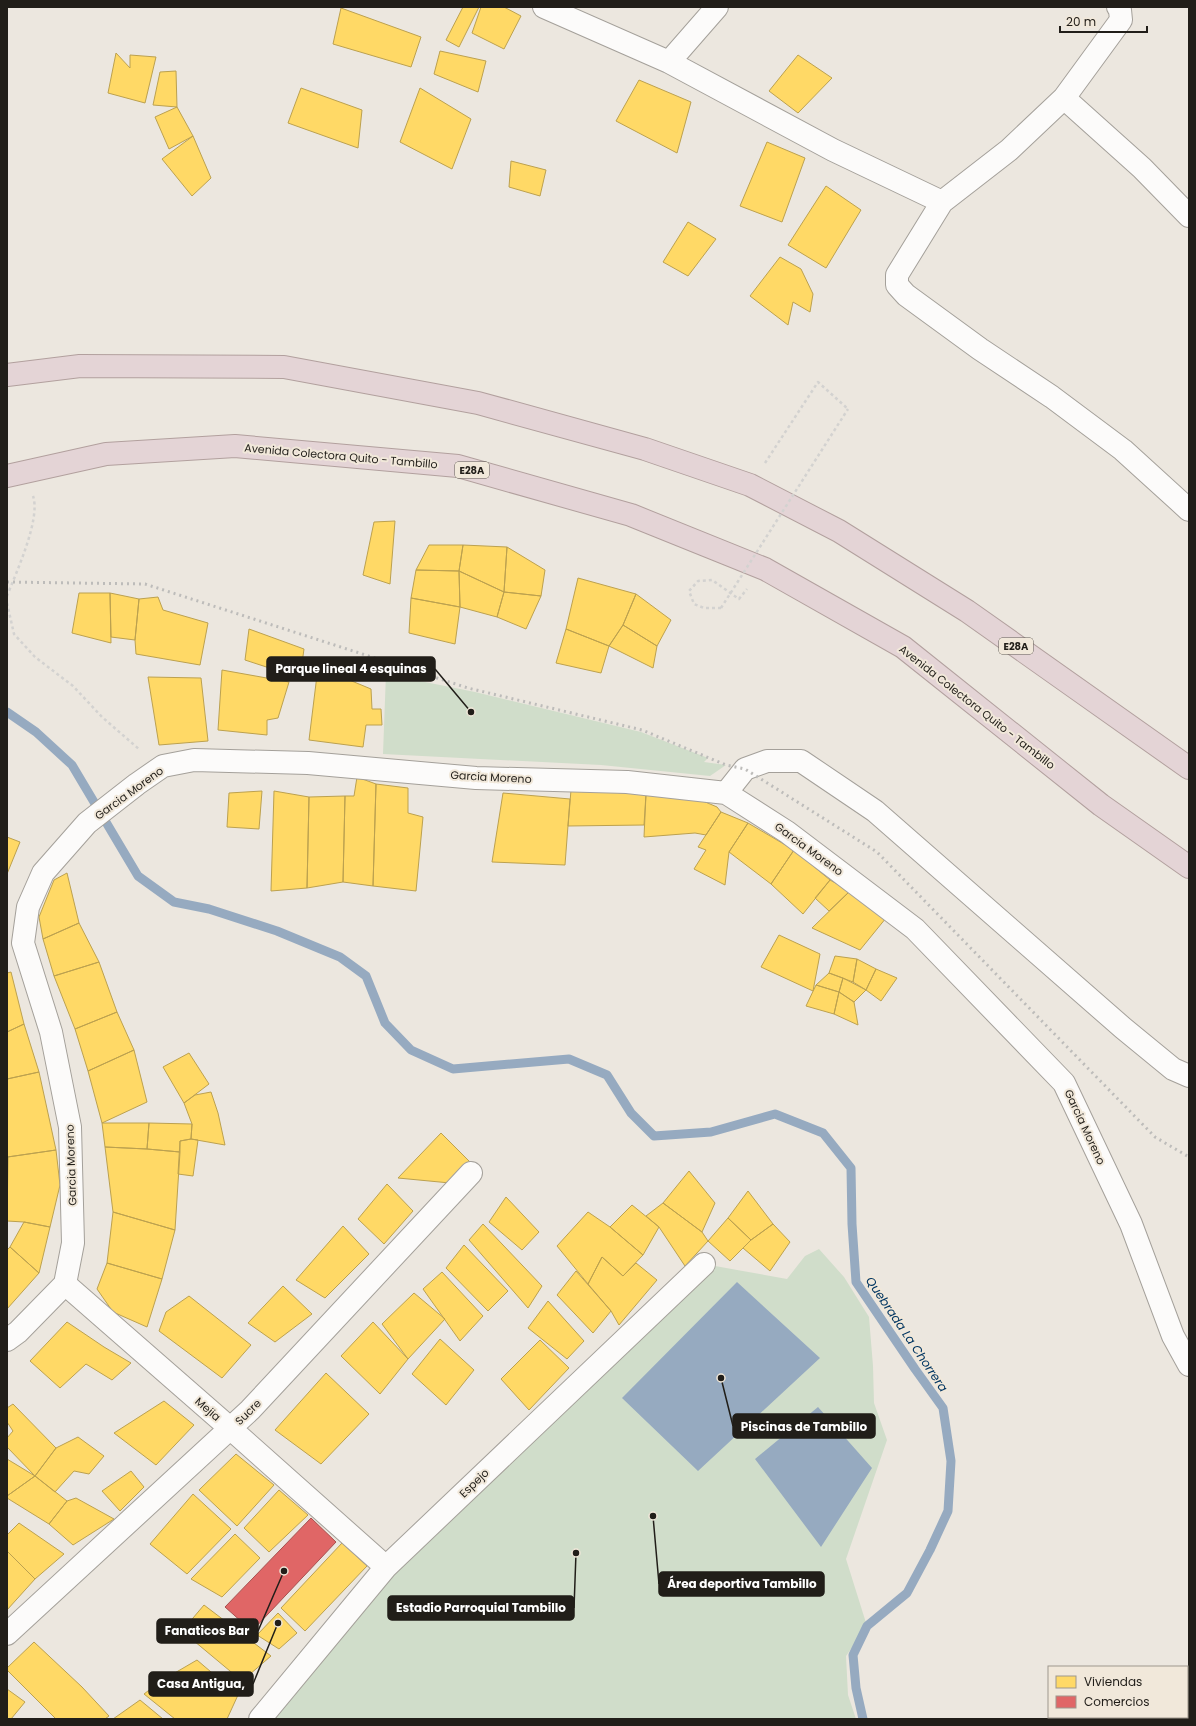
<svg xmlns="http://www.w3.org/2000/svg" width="1196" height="1726" font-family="Poppins,sans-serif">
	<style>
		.green { fill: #d0ddca }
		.water { fill: #96aac0 }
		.homes { fill: #ffd966; stroke: #bca14f }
		.shops { fill: #e06666; stroke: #a7504f }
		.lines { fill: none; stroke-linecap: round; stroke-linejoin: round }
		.stream { stroke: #96aac0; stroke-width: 9 }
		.street-casing { stroke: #a4a09a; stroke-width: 24 }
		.secondary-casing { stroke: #a4a09a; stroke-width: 24 }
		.highway-casing { stroke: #b2a09e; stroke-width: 24 }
		.path { stroke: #d3d2d0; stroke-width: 2.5; stroke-dasharray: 3 3; stroke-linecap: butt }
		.street { stroke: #fcfbfa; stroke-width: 22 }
		.secondary { stroke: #fcfbfa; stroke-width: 22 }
		.highway { stroke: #e4d4d6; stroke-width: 22 }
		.rail { stroke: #bdbcba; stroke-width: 3; stroke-dasharray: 2 4; stroke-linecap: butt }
		.path-bridge { stroke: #d3d2d0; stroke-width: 2.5; stroke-dasharray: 3 3; stroke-linecap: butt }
		.labels { text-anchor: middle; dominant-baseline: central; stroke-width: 4; stroke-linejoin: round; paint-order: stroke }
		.shield { fill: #f1e8da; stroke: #5f5b53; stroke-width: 1 }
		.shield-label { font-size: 10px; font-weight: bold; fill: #211e19 }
		.street-label { font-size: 11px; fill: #211e19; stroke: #f1e8da }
		.water-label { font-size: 12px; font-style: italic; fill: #023662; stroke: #f1e8da }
		.leader { fill: none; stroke: #211e19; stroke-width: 1.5 }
		.callout-dot { fill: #211e19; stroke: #f1e8da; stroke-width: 1.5 }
		.callout { fill: #211e19; stroke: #211e19; stroke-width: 1.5 }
		.callout-label { font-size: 12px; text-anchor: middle; font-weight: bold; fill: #fff }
	</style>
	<rect width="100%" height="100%" fill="#ece7df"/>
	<path class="green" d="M 386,673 L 410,679 L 475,692 L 641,732 L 708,758 L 704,762 L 726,765 L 710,776 L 601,765 L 383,754 Z
		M 819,1249 L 844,1277 L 869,1317 L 873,1366 L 874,1403 L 887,1440 L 846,1559 L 867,1626 L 846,1656 L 848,1695 L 856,1719 L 260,1719 L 485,1473 L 704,1264 L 787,1279 L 805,1256 Z"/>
	<path class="water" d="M 737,1282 L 820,1358 L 698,1471 L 622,1398 Z
		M 818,1407 L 872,1468 L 821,1547 L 755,1459 Z"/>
	<path class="homes" d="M 463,7 L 479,7 L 459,47 L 446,40 Z
		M 481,7 L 504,7 L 521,16 L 504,49 L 472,33 Z
		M 341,8 L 421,37 L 411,67 L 333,44 Z
		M 440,51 L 486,61 L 478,92 L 434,74 Z
		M 116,53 L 130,68 L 130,55 L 156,57 L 145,103 L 108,93 Z
		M 798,55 L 832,78 L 798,113 L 769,91 Z
		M 176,71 L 177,107 L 153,105 L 160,72 Z
		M 639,80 L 691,102 L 677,153 L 616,121 Z
		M 301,88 L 362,110 L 358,148 L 288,123 Z
		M 420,88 L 471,119 L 452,169 L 400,142 Z
		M 177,107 L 193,136 L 169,149 L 155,117 Z
		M 193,136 L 211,178 L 192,196 L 162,159 Z
		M 767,142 L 805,158 L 782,222 L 740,206 Z
		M 511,161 L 546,170 L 540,196 L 509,187 Z
		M 826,186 L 861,210 L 826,268 L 788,245 Z
		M 688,222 L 716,239 L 688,276 L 663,262 Z
		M 780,257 L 801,269 L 813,294 L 810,312 L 793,302 L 788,325 L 750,296 Z
		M 395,521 L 390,584 L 363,575 L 374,522 Z
		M 429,545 L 463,545 L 459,571 L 416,570 Z
		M 463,545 L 507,547 L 504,592 L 459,571 Z
		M 507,547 L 545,570 L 541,596 L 504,592 Z
		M 416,570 L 459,571 L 460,607 L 411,598 Z
		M 459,571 L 504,592 L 497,617 L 460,607 Z
		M 578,578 L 636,594 L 623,625 L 609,646 L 566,629 Z
		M 504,592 L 541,596 L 526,629 L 497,617 Z
		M 79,593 L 110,593 L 111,643 L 72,633 Z
		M 110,593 L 139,599 L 135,640 L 111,637 Z
		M 636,594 L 671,620 L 657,646 L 623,625 Z
		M 158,597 L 163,610 L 208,623 L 200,665 L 136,654 L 135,640 L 139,599 Z
		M 411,598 L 460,607 L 455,644 L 409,633 Z
		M 623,625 L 657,646 L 653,668 L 609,646 Z
		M 249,629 L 304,649 L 300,678 L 245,660 Z
		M 566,629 L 609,646 L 601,673 L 556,663 Z
		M 318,667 L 371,689 L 372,709 L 381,709 L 382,725 L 366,725 L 363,747 L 309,740 Z
		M 222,670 L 289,682 L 278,718 L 267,720 L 267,735 L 218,730 Z
		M 148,677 L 201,678 L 208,741 L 159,745 Z
		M 357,777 L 376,784 L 373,886 L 343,882 L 345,796 L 354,796 Z
		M 376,784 L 408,788 L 408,813 L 423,817 L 416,891 L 373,886 Z
		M 571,790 L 646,794 L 644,825 L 568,826 Z
		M 262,791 L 259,829 L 227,827 L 229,793 Z
		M 274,791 L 309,797 L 307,888 L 271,891 Z
		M 503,793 L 570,799 L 565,865 L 492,862 Z
		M 646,794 L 703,801 L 717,807 L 721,812 L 706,835 L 695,833 L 644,837 Z
		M 345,796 L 343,882 L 307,888 L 309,797 Z
		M 721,812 L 748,823 L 729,852 L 725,885 L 694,869 L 706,850 L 698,847 Z
		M 748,823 L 794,850 L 771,884 L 729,852 Z
		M 7,837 L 20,842 L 7,874 Z
		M 794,850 L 830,880 L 803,914 L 771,884 Z
		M 67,873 L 79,923 L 43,939 L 39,917 L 54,880 Z
		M 830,880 L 850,891 L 829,911 L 815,898 Z
		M 850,891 L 886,918 L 860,950 L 812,928 Z
		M 79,923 L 99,962 L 54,976 L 43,939 Z
		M 779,935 L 820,954 L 813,991 L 761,967 Z
		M 835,956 L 857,959 L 853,982 L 829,973 Z
		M 857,959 L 876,969 L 866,990 L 853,982 Z
		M 99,962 L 117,1012 L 75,1029 L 54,976 Z
		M 876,969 L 897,978 L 881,1001 L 866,990 Z
		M 11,972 L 24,1024 L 7,1032 L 7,973 Z
		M 829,973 L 843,978 L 839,992 L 816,985 Z
		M 843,978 L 866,990 L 854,1002 L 839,992 Z
		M 816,985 L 839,992 L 834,1014 L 806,1006 Z
		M 839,992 L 854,1002 L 858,1025 L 834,1014 Z
		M 117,1012 L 134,1050 L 88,1071 L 75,1029 Z
		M 24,1024 L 39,1072 L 7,1079 L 7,1032 Z
		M 134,1050 L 147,1102 L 102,1123 L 88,1071 Z
		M 189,1053 L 209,1084 L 184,1103 L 163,1067 Z
		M 39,1072 L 56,1150 L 7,1157 L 7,1079 Z
		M 211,1092 L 218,1113 L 225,1145 L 191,1139 L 192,1124 L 184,1103 L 195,1095 Z
		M 102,1123 L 149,1123 L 147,1149 L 105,1147 Z
		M 149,1123 L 192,1124 L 191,1139 L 180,1141 L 180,1152 L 147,1149 Z
		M 441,1133 L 471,1163 L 450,1183 L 398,1178 Z
		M 191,1139 L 198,1140 L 193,1176 L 178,1174 L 180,1141 Z
		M 105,1147 L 147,1149 L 180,1152 L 175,1230 L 113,1212 Z
		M 56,1150 L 60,1185 L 50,1227 L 24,1222 L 7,1221 L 8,1157 Z
		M 689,1171 L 715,1203 L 702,1232 L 663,1203 Z
		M 387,1184 L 413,1211 L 384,1244 L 358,1219 Z
		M 748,1191 L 773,1224 L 751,1240 L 728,1218 Z
		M 506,1197 L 539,1232 L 522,1250 L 489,1222 Z
		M 663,1203 L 702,1232 L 708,1241 L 685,1266 L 659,1227 L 646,1216 Z
		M 632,1205 L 659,1227 L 643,1255 L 610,1227 Z
		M 113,1212 L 175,1230 L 162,1279 L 107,1263 Z
		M 588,1212 L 610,1227 L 643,1255 L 623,1276 L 602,1257 L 588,1284 L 557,1246 Z
		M 728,1218 L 751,1240 L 730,1261 L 708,1241 Z
		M 24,1222 L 50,1227 L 39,1273 L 10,1247 Z
		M 483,1224 L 542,1286 L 528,1308 L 469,1240 Z
		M 773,1224 L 790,1242 L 770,1271 L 743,1248 L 751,1240 Z
		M 343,1226 L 369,1254 L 325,1298 L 296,1280 Z
		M 464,1245 L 508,1291 L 488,1311 L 446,1268 Z
		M 10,1247 L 39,1273 L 7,1309 L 7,1250 Z
		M 602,1257 L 623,1276 L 636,1263 L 657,1280 L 619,1325 L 611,1311 L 588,1284 Z
		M 107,1263 L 162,1279 L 147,1327 L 113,1312 L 97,1289 Z
		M 576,1271 L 611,1311 L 593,1333 L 557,1295 Z
		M 442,1272 L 483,1316 L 460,1341 L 423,1289 Z
		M 283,1286 L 312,1314 L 275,1342 L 248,1323 Z
		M 414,1293 L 445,1319 L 408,1359 L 382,1324 Z
		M 189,1296 L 251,1345 L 222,1378 L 159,1331 L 166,1312 Z
		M 548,1301 L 584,1341 L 567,1359 L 528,1328 Z
		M 67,1322 L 104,1347 L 131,1363 L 112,1380 L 86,1364 L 60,1388 L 30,1361 Z
		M 373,1322 L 408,1359 L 380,1394 L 341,1356 Z
		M 440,1339 L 474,1370 L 446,1405 L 412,1374 Z
		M 540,1340 L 569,1368 L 529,1410 L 501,1379 Z
		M 326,1373 L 369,1414 L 321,1464 L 275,1430 Z
		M 164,1401 L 194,1425 L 156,1465 L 114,1433 Z
		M 13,1404 L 56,1448 L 35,1476 L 7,1447 L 7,1438 L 13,1431 L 7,1422 L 7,1408 Z
		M 78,1437 L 104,1456 L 89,1474 L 74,1471 L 55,1492 L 35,1476 L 56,1448 Z
		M 236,1454 L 274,1485 L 237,1526 L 199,1490 Z
		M 7,1459 L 35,1476 L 7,1496 Z
		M 131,1471 L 144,1487 L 120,1511 L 102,1491 Z
		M 35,1476 L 67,1501 L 49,1524 L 7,1498 L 7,1496 Z
		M 279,1490 L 308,1515 L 269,1552 L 244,1528 Z
		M 193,1494 L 231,1529 L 187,1574 L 150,1544 Z
		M 76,1498 L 114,1519 L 73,1545 L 49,1524 L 67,1501 Z
		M 19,1523 L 64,1554 L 35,1579 L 7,1551 L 7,1535 Z
		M 235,1534 L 260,1558 L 222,1597 L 191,1579 Z
		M 342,1543 L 367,1566 L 305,1631 L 281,1608 Z
		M 7,1551 L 35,1579 L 7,1610 Z
		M 204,1605 L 271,1656 L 242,1681 L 182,1631 Z
		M 278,1613 L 297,1633 L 279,1649 L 257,1635 Z
		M 34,1642 L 82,1687 L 109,1716 L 105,1719 L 56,1719 L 7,1670 L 7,1668 Z
		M 197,1660 L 238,1695 L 227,1719 L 175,1719 L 144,1694 L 161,1681 Z
		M 7,1689 L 25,1702 L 11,1719 L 7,1719 Z
		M 140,1700 L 163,1719 L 113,1719 L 123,1712 Z"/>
	<path class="shops" d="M 311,1518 L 336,1542 L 252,1631 L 225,1607 Z"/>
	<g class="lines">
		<path class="stream" d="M 7,712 L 36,732 L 72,765 L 138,876 L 174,902 L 209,909 L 277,931 L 340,957 L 366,976 L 385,1023 L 411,1050 L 453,1069 L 569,1059 L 607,1075 L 631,1113 L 654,1136 L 711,1132 L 775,1114 L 823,1133 L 851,1168 L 852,1224 L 856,1282 L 915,1369 L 943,1408 L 951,1461 L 948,1511 L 930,1550 L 907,1593 L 867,1626 L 853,1655 L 856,1688 L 863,1719"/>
		<defs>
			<path id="street" d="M 544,7 L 669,62 L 833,150 L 942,202
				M 1118,7 L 1120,10 L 1121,20 L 1064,98 L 1009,150 L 942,202 L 897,275 L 897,285 L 906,295 L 980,349 L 1052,397 L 1123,450 L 1189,510
				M 669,62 L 717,7
				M 1064,98 L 1142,168 L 1189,216
				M 65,1284 L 231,1429 L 386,1567
				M 7,1634 L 250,1410 L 471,1173
				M 260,1719 L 386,1567 L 704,1264"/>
			<path id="secondary" d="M 726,793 L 745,769 L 767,761 L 801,761 L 875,811 L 1123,1028 L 1173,1069 L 1189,1076
				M 7,1340 L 18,1332 L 65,1284 L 73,1243 L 70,1127 L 51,1032 L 23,943 L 28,907 L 43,873 L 87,823 L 137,784 L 163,766 L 194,760 L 308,763 L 476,778 L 627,782 L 726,793 L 787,832 L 915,929 L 1064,1083 L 1131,1224 L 1173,1336 L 1189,1365"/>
			<path id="highway" d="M 7,375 L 80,366 L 284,367 L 478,403 L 645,449 L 750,485 L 839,531 L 967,611 L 1189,768
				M 7,476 L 106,454 L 235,446 L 458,466 L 631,515 L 765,569 L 903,647 L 1101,805 L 1189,867"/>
		</defs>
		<use href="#street" class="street-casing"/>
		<use href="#secondary" class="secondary-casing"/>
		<use href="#highway" class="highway-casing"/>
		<path class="path" d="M 765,463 L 818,382 L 848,409
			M 7,596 C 16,573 41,519 33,496
			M 7,603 L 14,634 L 35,657 L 73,686 L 102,717 L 140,750
			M 721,608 L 704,608 L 694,604 L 689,591 L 698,581 L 712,580 L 739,599 L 747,589"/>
		<use href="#street" class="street"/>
		<use href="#secondary" class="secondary"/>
		<use href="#highway" class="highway"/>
		<path class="rail" d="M 7,582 L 145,584 L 468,688 L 642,730 L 726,765 L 745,769 L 877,852 L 1155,1137 L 1189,1157"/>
		<path class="path-bridge" d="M 721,608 L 848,409"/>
	</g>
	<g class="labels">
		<g class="shield">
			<rect x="455" y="462" width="34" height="16" rx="3"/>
			<rect x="999" y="638" width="34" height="16" rx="3"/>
		</g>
		<g class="shield-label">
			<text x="472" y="470">E28A</text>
			<text x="1016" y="646">E28A</text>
		</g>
		<g class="street-label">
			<text transform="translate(341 456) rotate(5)">Avenida Colectora Quito - Tambillo</text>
			<text transform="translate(977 707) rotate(38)">Avenida Colectora Quito - Tambillo</text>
			<text transform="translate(491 777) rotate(3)">Garcia Moreno</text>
			<text transform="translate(129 793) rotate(-36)">Garcia Moreno</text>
			<text transform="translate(809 849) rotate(36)">Garcia Moreno</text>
			<text transform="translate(1085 1127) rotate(65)">Garcia Moreno</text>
			<text transform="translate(71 1165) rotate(-92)">Garcia Moreno</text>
			<text transform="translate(208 1409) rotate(41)">Mejia</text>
			<text transform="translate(248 1412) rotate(-45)">Sucre</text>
			<text transform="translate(474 1483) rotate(-44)">Espejo</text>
		</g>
		<g class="water-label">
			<text transform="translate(907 1334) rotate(56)">Quebrada La Chorrera</text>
		</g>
	</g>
	<path class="leader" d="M471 712L435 669M721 1378L733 1426M653 1516L659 1584M576 1553L574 1608M284 1571L258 1631M278 1623L253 1684"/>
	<g class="callout-dot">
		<circle cx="471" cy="712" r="4"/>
		<circle cx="721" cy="1378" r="4"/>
		<circle cx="653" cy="1516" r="4"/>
		<circle cx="576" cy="1553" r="4"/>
		<circle cx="284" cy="1571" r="4"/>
		<circle cx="278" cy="1623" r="4"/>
	</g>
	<g class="callout">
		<rect x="267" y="657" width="168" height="24" rx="4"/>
		<rect x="733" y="1414" width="142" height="24" rx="4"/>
		<rect x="659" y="1572" width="165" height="24" rx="4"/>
		<rect x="388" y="1596" width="186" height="24" rx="4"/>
		<rect x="157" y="1619" width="101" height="24" rx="4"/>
		<rect x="149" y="1672" width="104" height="24" rx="4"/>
	</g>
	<g class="callout-label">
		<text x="351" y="673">Parque lineal 4 esquinas</text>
		<text x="804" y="1431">Piscinas de Tambillo</text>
		<text x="742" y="1588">Área deportiva Tambillo</text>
		<text x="481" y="1612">Estadio Parroquial Tambillo</text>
		<text x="207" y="1635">Fanaticos Bar</text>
		<text x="201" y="1688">Casa Antigua,</text>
	</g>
	<rect width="1196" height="1726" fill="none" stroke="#211e19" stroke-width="16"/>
	<rect x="1048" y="1666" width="140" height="52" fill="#f1e8da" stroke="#9e978d"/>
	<rect x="1056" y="1676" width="20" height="12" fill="#ffd966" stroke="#9e978d"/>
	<text x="1084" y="1686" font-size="12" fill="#211e19">Viviendas</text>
	<rect x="1056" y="1696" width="20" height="12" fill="#e06666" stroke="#9e978d"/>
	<text x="1084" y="1706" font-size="12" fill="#211e19">Comercios</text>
	<path d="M1060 26v6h87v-6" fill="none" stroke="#211e19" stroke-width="2"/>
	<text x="1066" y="26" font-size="12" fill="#211e19" stroke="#f1e8da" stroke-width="3" paint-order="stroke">20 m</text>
</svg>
